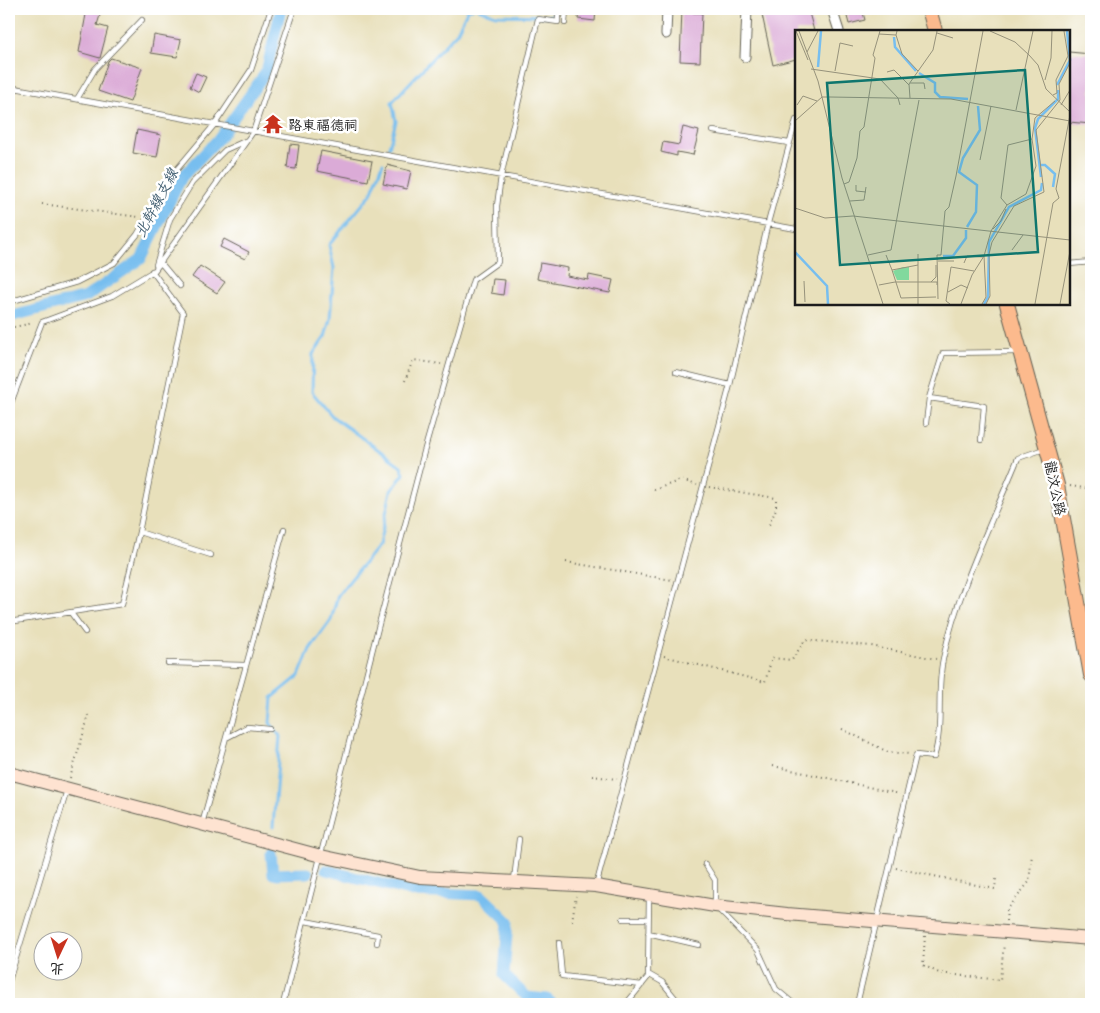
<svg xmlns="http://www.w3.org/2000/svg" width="1100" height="1013" font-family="'Playpen Sans','LXGW WenKai TC',sans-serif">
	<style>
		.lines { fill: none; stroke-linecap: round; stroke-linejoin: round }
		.stream { stroke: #77beef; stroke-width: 3 }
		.canal { stroke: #77beef; stroke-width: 11 }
		.building { fill: #dbabd7 }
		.service-casing { stroke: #636154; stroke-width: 6 }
		.minor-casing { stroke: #636154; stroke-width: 11 }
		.secondary-casing { stroke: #636154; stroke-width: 14 }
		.primary-casing { stroke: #636154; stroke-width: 16 }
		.path { stroke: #636154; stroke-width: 2; stroke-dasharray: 1 4; stroke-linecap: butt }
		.service { stroke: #fff; stroke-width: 4.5 }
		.minor { stroke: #fff; stroke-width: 9 }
		.secondary { stroke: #fee3d1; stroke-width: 12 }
		.primary { stroke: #fcba8d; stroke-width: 14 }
		.labels { text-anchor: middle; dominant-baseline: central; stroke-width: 5; stroke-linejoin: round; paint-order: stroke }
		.poi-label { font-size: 14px; fill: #1c1c1c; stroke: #fff; text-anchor: start }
		.street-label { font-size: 14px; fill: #1c1c1c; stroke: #fff }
		.water-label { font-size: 15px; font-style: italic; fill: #405d70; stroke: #fff }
		.inset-river { fill: none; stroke: #77beef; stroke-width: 2.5 }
		.inset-road { fill: none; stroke: #96927b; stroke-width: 1 }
		.view { fill: #0f766e; fill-opacity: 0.15; stroke: #0f766e; stroke-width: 2.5 }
		.inset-edge { fill: none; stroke: #1c1c1c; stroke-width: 2.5 }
	</style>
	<rect width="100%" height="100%" fill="#fff"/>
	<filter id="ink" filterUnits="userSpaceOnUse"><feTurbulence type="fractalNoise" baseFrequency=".02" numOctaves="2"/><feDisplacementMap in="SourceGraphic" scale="10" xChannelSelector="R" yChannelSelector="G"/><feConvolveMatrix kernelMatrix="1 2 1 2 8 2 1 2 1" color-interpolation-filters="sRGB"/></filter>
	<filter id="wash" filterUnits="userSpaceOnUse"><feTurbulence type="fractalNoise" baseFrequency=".0096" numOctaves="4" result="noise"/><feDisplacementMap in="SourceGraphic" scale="20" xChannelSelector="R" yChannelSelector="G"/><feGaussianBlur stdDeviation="1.12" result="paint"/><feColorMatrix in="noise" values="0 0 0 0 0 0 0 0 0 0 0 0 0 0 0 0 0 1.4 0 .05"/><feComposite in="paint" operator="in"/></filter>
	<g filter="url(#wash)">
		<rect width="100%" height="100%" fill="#e8e0bb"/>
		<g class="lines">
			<path class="stream" d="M 478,9 L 496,15 L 553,16 L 553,9
				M 389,147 L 396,121 L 392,102 L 457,32 L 468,9 L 472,9
				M 273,827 L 280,736 L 270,723 L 272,698 L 299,676 L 310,649 L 331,620 L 338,595 L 379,545 L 391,491 L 404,474 L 401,466 L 333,417 L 312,392 L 313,354 L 325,337 L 330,319 L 334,268 L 329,245 L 371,194 L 383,163"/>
			<path class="canal" d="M 9,317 L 86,297 L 141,259 L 182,177 L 220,137 L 266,72 L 281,9
				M 271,853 L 273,874 L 308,873
				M 326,870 L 413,892 L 481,895 L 508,921 L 504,975 L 527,997 L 547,999 L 553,1004"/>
		</g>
		<g id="blocks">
			<path class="building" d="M 87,9 L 101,12 L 97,25 L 108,28 L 100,58 L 79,52 Z
				M 579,9 L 596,9 L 595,21 L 578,19 Z
				M 682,9 L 693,9 L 693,13 L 702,13 L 700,62 L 680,61 Z
				M 767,9 L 808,9 L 814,31 L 796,31 L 796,59 L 773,65 L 761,10 Z
				M 845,9 L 862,9 L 865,20 L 849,24 Z
				M 154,35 L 181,40 L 177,57 L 151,53 Z
				M 1069,52 L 1091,54 L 1091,124 L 1069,122 Z
				M 111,58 L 142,68 L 130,102 L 98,91 L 108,61 Z
				M 196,73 L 206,77 L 199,92 L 190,87 Z
				M 683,127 L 699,131 L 693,155 L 677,152 L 677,156 L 661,152 L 663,142 L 679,145 Z
				M 137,130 L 161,135 L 157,157 L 133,153 Z
				M 290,144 L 299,145 L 296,169 L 287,168 Z
				M 321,151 L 372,161 L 368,181 L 317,171 Z
				M 387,165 L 411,171 L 407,189 L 383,184 Z
				M 224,239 L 249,252 L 245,259 L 220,247 Z
				M 540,263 L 568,268 L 567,276 L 588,280 L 589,275 L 613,280 L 610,293 L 537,279 Z
				M 200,266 L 225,282 L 217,293 L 192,277 Z
				M 493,279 L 505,280 L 503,295 L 491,293 Z"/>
		</g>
	</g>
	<g filter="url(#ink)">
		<use href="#blocks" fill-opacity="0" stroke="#636154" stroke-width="1"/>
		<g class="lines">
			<defs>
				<path id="service" d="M 565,23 L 566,9
					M 9,87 L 796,229
					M 77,99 L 95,69 L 142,20
					M 713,131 L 789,143
					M 160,262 L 180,286
					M 1069,264 L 1091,262
					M 156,265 L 170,219 L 192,183 L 225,150 L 245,141
					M 9,302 L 77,282 L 114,263 L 137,235 L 173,174 L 215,124 L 251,70 L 271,9
					M 676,372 L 730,385
					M 929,398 L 984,406 L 981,440
					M 9,408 L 42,322 L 112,296 L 155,270 L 253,132 L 294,9
					M 926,423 L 929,398 L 943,353 L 1018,352
					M 139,532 L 211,555
					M 71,613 L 85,632
					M 9,622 L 122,604 L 139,532 L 183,313 L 152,271
					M 168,663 L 245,665
					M 226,738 L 247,727 L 270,729
					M 202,824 L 284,529
					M 705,864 L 715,880 L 715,906 L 758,950 L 776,989 L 794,1004
					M 514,880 L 519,839
					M 596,886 L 730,385 L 768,223 L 796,120
					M 623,919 L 648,919
					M 305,921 L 378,935 L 377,943
					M 648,933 L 699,945
					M 559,943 L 562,976 L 642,985
					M 648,974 L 662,982 L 680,1004
					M 9,981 L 67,790
					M 283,1004 L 379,624 L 424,452 L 473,280 L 498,262 L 497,206 L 501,176 L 538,19 L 558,22 L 558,9
					M 626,1004 L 648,977 L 649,895
					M 857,1004 L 916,755 L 934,757 C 944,725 936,692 943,659 C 958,589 991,524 1018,458 L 1044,449"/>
				<path id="minor" d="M 832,9 L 839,31
					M 666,34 L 667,9
					M 745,57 L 747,9"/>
				<path id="secondary" d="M 9,773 L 321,856 L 420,877 L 596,886 L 715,906 L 787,914 L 1091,939"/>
				<path id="primary" d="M 929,9 L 935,31
					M 1007,304 L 1057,485 L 1091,675"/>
			</defs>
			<use href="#service" class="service-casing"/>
			<use href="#minor" class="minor-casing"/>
			<use href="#secondary" class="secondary-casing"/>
			<use href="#primary" class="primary-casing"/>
			<path class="path" d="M 42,204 L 139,217
				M 9,328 L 33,323
				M 405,381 L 413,360 L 441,364
				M 1070,486 L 1091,489
				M 709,487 L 776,498 L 776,509 L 768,527
				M 654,490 L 681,480 L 697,485
				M 566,562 L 672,580
				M 664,656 L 765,682 L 772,658 L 792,660 L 805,640 L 871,646 L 936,659
				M 842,729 L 888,752 L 909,754
				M 773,766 L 900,794
				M 592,776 L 617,779
				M 70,778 L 89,715
				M 896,868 L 995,889 L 996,879
				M 572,921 L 576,896
				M 1006,921 L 1007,910 L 1029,882 L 1032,854
				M 925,936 L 923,965 L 939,973 L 1000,980 L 1004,944"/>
			<use href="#service" class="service"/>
			<use href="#minor" class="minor"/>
			<use href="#secondary" class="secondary"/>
			<use href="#primary" class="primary"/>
		</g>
	</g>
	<defs>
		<symbol id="temple-bare" viewBox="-9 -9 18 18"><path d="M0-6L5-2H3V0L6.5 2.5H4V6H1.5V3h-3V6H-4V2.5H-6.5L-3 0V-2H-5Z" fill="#c8321e" stroke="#fff" stroke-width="2.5" paint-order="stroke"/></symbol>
	</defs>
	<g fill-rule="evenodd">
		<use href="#temple-bare" x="259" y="110" width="28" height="28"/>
	</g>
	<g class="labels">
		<g class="poi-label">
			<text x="288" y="124">路東福德祠</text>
		</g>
		<g class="street-label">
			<text transform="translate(1056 488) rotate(78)">龍汶公路</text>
		</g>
		<g class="water-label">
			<text transform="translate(155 202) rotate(-62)">北幹線支線</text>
		</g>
	</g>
	<g transform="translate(795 30)">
		<rect width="275" height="275" fill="#e8e0bb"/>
		<path d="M 108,237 L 114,237 L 114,250 L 102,250 L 98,241 Z" fill="#81d99d"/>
		<path class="inset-river" d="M 99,7 L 100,17 L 121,41M 23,37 L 26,1M 124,43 L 140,53 L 140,62 L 145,67 L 173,69M 262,55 L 275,30 L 272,1M 244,135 L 250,135 L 260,144 L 258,157M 246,147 L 240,98 L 243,89 L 263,69 L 263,60M 172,197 L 181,182 L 182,155 L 164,142 L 168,128 L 185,100 L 183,76M 0,222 L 32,256 L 33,274M 148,226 L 158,226 L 171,208 L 171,200M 189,274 L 193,267 L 194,212 L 214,177 L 246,160 L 247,153"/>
		<path class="inset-road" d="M 1,1 L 13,30M 4,1 L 23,51 L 47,148 L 88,274M 195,1 L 220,12 L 234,25 L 243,35 L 251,59 L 275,82M 142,3 L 158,8M 84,4 L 101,5 L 102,1M 101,5 L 107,24 L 123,41M 12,22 L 23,1M 275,35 L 275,58M 16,39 L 85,49 L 103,68 L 105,75M 40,41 L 45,13 L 58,16M 92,42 L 99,40 L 114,55M 250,50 L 256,28 L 257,1M 115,53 L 129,53 L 130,59M 258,65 L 262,63 L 261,50 L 273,26 L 269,1M 115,68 L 114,54 L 138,20 L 142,1M 2,75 L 8,66 L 22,71M 266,75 L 275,60M 221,80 L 238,1M 0,91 L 27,67 L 35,67 L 156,69 L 275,91M 185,130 L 196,76M 49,154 L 54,152 L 62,128 L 65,101 L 69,97 L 80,28 L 78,25 L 85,1M 61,155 L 61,161 L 71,162M 55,171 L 69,170 L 71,157M 212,175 L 206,168 L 213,115 L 237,109M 0,178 L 30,188 L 58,186 L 275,210M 198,199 L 206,191 L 211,179M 217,220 L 228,205M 123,224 L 123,274M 73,225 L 96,220 L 124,70M 91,225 L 97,240M 143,231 L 159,231M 169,233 L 172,226 L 188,227M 123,235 L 97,240 L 106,268 L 141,267M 9,251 L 10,272M 136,252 L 141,247 L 141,235M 84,255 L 100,252 L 142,252 L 142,255M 153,262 L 166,255 L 173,258M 143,269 L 142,225 L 146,225 L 150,181 L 154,177 L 161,146 L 188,1M 155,274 L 151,271 L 156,237 L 179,241M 166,274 L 177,245 L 189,226 L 196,201 L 212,175 L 231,164 L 241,136 L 237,109 L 240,88 L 260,71M 187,274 L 191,267 L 189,226M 191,274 L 195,266 L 194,224 L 197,212 L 219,176 L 249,162 L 241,100 L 265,70 L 264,54 L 275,33M 240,274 L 258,173 L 264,168 L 261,159 L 275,85M 265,274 L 275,221"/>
		<path class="view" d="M 230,40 L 243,222 L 45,235 L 32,53 Z"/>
		<rect width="275" height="275" class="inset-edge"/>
	</g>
	<rect width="1100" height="1013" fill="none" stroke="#fff" stroke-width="30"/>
	<g transform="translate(58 956) rotate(184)"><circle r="24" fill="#ffffff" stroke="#a4a4a4"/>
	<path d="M0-4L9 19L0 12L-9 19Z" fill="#c8321e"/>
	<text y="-8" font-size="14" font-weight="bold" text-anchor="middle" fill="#1c1c1c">北</text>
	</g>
</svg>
